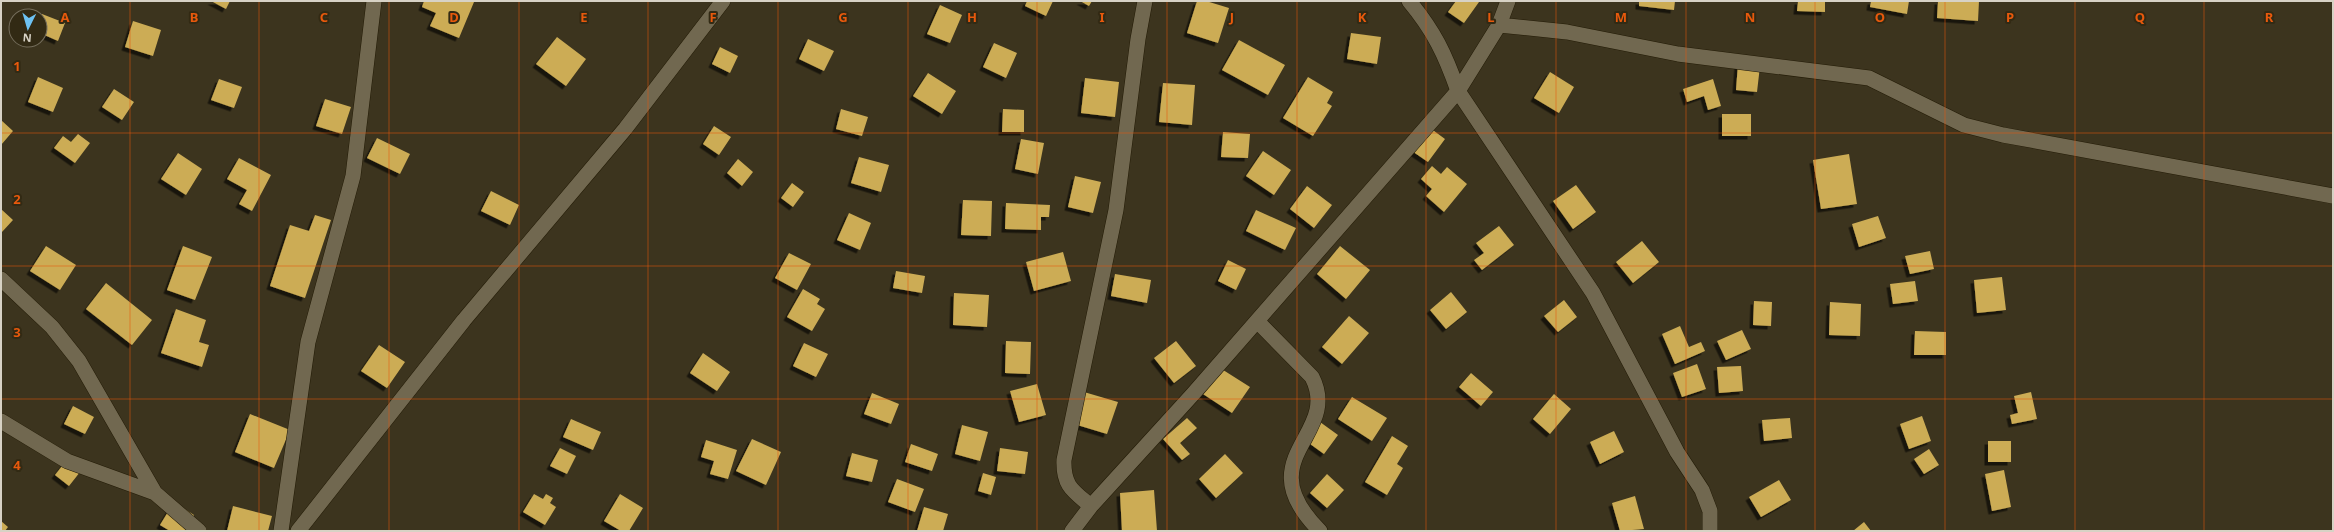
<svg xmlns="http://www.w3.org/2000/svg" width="2334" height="532" font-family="'Noto Sans',sans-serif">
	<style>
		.building { fill: #ccac55; filter: url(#shadow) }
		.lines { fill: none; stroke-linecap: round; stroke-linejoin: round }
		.street-casing { stroke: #231b06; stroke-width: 16 }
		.street { stroke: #716850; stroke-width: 15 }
		.grid { fill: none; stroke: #e8590c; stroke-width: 1; stroke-opacity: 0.55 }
		.grid-label { font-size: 13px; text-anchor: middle; font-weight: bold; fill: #e8590c; stroke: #322a14; stroke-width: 4; stroke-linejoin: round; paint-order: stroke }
	</style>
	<defs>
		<filter id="shadow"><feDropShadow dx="-3.5" dy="3.5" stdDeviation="0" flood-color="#0009"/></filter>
	</defs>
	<rect width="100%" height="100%" fill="#3c341e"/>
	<path class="building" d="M 211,1 L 230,1 L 226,9 Z
		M 424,1 L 474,2 L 459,38 L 430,26 L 436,13 L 422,7 Z
		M 1027,1 L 1053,1 L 1046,16 L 1025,6 Z
		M 1080,1 L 1092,1 L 1089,6 Z
		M 1197,1 L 1206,1 L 1229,8 L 1218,43 L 1187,33 Z
		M 1456,1 L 1479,2 L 1464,23 L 1448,12 Z
		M 1639,1 L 1675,1 L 1674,10 L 1639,6 Z
		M 1798,1 L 1825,1 L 1825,12 L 1797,11 Z
		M 1871,1 L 1909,1 L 1907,14 L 1870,7 Z
		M 1938,1 L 1979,1 L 1978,21 L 1937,18 Z
		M 940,5 L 962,15 L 950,43 L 927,34 Z
		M 42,14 L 65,23 L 58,41 L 40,33 Z
		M 133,21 L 161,30 L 153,56 L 125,47 Z
		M 1351,33 L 1381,37 L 1377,64 L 1347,59 Z
		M 557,37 L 586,59 L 566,86 L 536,64 Z
		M 808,39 L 834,51 L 824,71 L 799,59 Z
		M 1239,40 L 1285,65 L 1268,95 L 1222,70 Z
		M 994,43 L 1017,53 L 1006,78 L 983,67 Z
		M 720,47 L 738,56 L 730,73 L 712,64 Z
		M 1738,64 L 1760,66 L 1757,92 L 1736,90 Z
		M 1550,72 L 1574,87 L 1559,113 L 1534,98 Z
		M 928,73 L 956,91 L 942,114 L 913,96 Z
		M 38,77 L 63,88 L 53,112 L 28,102 Z
		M 1308,77 L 1333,92 L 1327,103 L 1332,106 L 1313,136 L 1283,118 Z
		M 1085,78 L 1119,82 L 1115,117 L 1081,113 Z
		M 219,79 L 242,87 L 234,108 L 211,100 Z
		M 1713,79 L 1721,106 L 1708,110 L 1704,96 L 1687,102 L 1683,89 Z
		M 1163,83 L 1195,85 L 1192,125 L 1159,122 Z
		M 114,89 L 134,102 L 122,120 L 102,107 Z
		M 325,99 L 351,107 L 342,134 L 316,126 Z
		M 841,109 L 868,117 L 862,136 L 836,129 Z
		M 1003,109 L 1024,110 L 1024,132 L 1002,132 Z
		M 1722,114 L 1751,114 L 1751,136 L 1722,136 Z
		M 1,120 L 13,131 L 1,145 Z
		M 1426,125 L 1445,139 L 1428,162 L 1409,149 Z
		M 714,126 L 731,137 L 719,155 L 703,144 Z
		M 1223,132 L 1250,134 L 1248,158 L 1221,157 Z
		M 78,134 L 90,143 L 75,163 L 54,148 L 63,136 L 71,142 Z
		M 377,138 L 410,154 L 400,174 L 367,158 Z
		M 1021,139 L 1044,143 L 1038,174 L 1015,169 Z
		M 1263,151 L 1291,170 L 1274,195 L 1246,176 Z
		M 178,153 L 202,169 L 186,195 L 161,179 Z
		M 1849,154 L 1857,204 L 1821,209 L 1813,160 Z
		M 859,157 L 889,165 L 881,192 L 851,183 Z
		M 239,158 L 271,175 L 252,211 L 239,204 L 247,190 L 227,179 Z
		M 738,159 L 753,172 L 742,186 L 727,173 Z
		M 1432,166 L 1441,174 L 1447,167 L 1467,184 L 1444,212 L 1426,196 L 1432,189 L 1421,179 Z
		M 1075,176 L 1101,182 L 1093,213 L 1068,207 Z
		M 792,183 L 804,192 L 793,207 L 781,198 Z
		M 1576,185 L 1596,212 L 1573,229 L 1553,201 Z
		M 1307,186 L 1332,205 L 1314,228 L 1290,209 Z
		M 491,191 L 519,205 L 510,225 L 481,211 Z
		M 963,200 L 992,201 L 991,236 L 961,235 Z
		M 1006,203 L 1050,205 L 1049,217 L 1041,217 L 1041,230 L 1005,229 Z
		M 1,209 L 13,220 L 1,233 Z
		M 1256,210 L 1296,228 L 1285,250 L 1246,231 Z
		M 849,213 L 871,223 L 860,250 L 837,240 Z
		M 315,215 L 331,220 L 305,298 L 270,286 L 290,225 L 309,231 Z
		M 1878,216 L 1886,238 L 1859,247 L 1852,224 Z
		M 1499,226 L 1514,245 L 1482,270 L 1474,260 L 1484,253 L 1476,243 Z
		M 1642,241 L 1659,262 L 1633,283 L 1616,262 Z
		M 46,246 L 76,265 L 60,290 L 30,271 Z
		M 183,246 L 212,257 L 195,300 L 167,290 Z
		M 1340,246 L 1370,270 L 1346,299 L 1317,274 Z
		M 1930,251 L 1934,269 L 1910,274 L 1905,256 Z
		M 1063,252 L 1071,281 L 1034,291 L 1026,262 Z
		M 789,253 L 811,264 L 797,290 L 775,278 Z
		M 1228,260 L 1246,269 L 1236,290 L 1218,281 Z
		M 896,271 L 925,276 L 922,293 L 893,288 Z
		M 1115,274 L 1151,280 L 1147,303 L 1111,296 Z
		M 2002,277 L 2006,310 L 1977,313 L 1974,280 Z
		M 1915,281 L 1918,301 L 1893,304 L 1890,284 Z
		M 106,283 L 152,320 L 132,345 L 86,309 Z
		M 803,289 L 820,299 L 817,304 L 825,309 L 812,331 L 787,317 Z
		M 1451,292 L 1467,312 L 1446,329 L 1430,310 Z
		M 954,293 L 989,295 L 987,327 L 953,325 Z
		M 1564,300 L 1577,317 L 1558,332 L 1544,316 Z
		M 1754,301 L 1772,302 L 1771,326 L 1753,325 Z
		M 1830,302 L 1861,304 L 1860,336 L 1829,335 Z
		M 176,309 L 206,320 L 199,342 L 209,345 L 202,367 L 161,353 Z
		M 1349,316 L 1369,333 L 1342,364 L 1322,347 Z
		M 1680,326 L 1689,347 L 1701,342 L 1705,351 L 1675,364 L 1662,334 Z
		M 1742,330 L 1751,349 L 1726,360 L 1717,341 Z
		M 1915,331 L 1946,332 L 1946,355 L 1914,355 Z
		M 1006,341 L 1031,342 L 1030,374 L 1005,373 Z
		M 1176,341 L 1196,366 L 1174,383 L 1154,358 Z
		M 804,343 L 828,354 L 816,377 L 793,366 Z
		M 379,345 L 405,362 L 387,388 L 361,371 Z
		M 703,353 L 730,372 L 717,391 L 690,373 Z
		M 1697,364 L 1706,389 L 1682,397 L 1673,373 Z
		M 1741,366 L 1743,391 L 1719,393 L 1717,367 Z
		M 1220,368 L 1250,387 L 1232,413 L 1203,394 Z
		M 1471,373 L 1493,392 L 1481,406 L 1459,387 Z
		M 1037,384 L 1046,415 L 1019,422 L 1010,391 Z
		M 1084,392 L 1118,402 L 1107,434 L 1074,424 Z
		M 2031,392 L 2037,419 L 2012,424 L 2010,415 L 2018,413 L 2014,396 Z
		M 872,393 L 899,404 L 891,424 L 864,414 Z
		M 1554,394 L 1571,409 L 1550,434 L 1533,419 Z
		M 1352,397 L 1387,418 L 1372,441 L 1338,419 Z
		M 73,406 L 94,417 L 85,434 L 64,424 Z
		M 250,414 L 290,430 L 274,468 L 235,452 Z
		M 1922,416 L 1931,441 L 1909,449 L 1900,424 Z
		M 1187,418 L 1197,428 L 1180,443 L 1190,454 L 1182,460 L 1163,439 Z
		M 1790,418 L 1792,438 L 1764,441 L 1762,420 Z
		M 571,419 L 601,432 L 593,450 L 563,437 Z
		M 1320,422 L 1338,435 L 1324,454 L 1306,441 Z
		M 962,425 L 988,432 L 980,461 L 955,454 Z
		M 1614,431 L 1624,452 L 1600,464 L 1590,442 Z
		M 1392,436 L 1408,446 L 1397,464 L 1403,468 L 1387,495 L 1365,482 Z
		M 752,439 L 781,452 L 766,485 L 736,471 Z
		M 706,440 L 737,450 L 728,479 L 710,474 L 714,461 L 701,457 Z
		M 1988,441 L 2011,441 L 2011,462 L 1988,462 Z
		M 911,444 L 938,454 L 932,471 L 905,462 Z
		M 560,448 L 576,456 L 567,474 L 550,466 Z
		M 1000,448 L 1028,452 L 1025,474 L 997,471 Z
		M 1929,449 L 1939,465 L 1924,474 L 1914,459 Z
		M 852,453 L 878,460 L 872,482 L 846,476 Z
		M 1225,454 L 1243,473 L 1216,498 L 1199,479 Z
		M 66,461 L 80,472 L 69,486 L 55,475 Z
		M 2004,470 L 2011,507 L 1992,511 L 1985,474 Z
		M 983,473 L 996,477 L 991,495 L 978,491 Z
		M 1327,474 L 1344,490 L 1327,508 L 1310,493 Z
		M 897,479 L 924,489 L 915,512 L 888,502 Z
		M 1779,480 L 1791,500 L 1761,517 L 1749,497 Z
		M 1154,490 L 1157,531 L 1122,531 L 1120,493 Z
		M 534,494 L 543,499 L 546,494 L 553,498 L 550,503 L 556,507 L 545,525 L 523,512 Z
		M 620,494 L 643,508 L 629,531 L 621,531 L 604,521 Z
		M 1635,496 L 1644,529 L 1620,531 L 1612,503 Z
		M 174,502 L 194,515 L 185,531 L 170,531 L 160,525 Z
		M 233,506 L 272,516 L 268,531 L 227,531 Z
		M 924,507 L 948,514 L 943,531 L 917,531 Z
		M 1,521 L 8,527 L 5,531 L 1,531 Z
		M 1864,522 L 1871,531 L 1853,531 Z"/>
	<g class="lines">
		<defs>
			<path id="street" d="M 1409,1 C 1434,31 1445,54 1458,91 L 1593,293 L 1677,452 L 1702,490 L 1710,511 L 1710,531
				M 1499,25 L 1567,32 L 1678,54 L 1869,78 L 1964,125 L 2003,135 L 2333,196
				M 1,279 L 52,327 L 79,361 L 155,493
				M 1257,321 L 1312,377 C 1342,436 1246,457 1320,531
				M 1,421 L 67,461 L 155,493 L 199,531
				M 1091,506 C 1073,491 1063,486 1064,460 L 1116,210 L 1138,39 L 1145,1
				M 281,531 L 308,342 L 353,176 L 374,1
				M 298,531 L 464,320 L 625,129 L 723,1
				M 1072,531 L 1091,506 L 1193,394 L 1458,91 L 1499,25 L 1508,1"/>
		</defs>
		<use href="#street" class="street-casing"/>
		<use href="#street" class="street"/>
	</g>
	<path class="grid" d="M 130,1 L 130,531M 259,1 L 259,531M 389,1 L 389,531M 519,1 L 519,531M 648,1 L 648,531M 778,1 L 778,531M 908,1 L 908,531M 1037,1 L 1037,531M 1167,1 L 1167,531M 1297,1 L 1297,531M 1426,1 L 1426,531M 1556,1 L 1556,531M 1686,1 L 1686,531M 1815,1 L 1815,531M 1945,1 L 1945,531M 2075,1 L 2075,531M 2204,1 L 2204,531M 1,133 L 2333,133M 1,266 L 2333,266M 1,399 L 2333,399"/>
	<g class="grid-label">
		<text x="65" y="22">A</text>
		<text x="194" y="22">B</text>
		<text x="324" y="22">C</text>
		<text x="454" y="22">D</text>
		<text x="584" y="22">E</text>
		<text x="713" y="22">F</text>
		<text x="843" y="22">G</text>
		<text x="972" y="22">H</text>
		<text x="1102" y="22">I</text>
		<text x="1232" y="22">J</text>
		<text x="1362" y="22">K</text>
		<text x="1491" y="22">L</text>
		<text x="1621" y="22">M</text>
		<text x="1750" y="22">N</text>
		<text x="1880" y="22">O</text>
		<text x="2010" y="22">P</text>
		<text x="2140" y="22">Q</text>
		<text x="2269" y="22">R</text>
		<text x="17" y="71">1</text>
		<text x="17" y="204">2</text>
		<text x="17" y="337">3</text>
		<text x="17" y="470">4</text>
	</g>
	<rect width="2334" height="532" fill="none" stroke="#d7d2c5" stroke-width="4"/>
	<g transform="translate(28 28) rotate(185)"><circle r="19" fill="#322a14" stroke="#746d5b"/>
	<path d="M0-3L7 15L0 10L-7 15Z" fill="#6dc2f3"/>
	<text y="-6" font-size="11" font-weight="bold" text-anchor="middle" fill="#d7d2c5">N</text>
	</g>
</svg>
